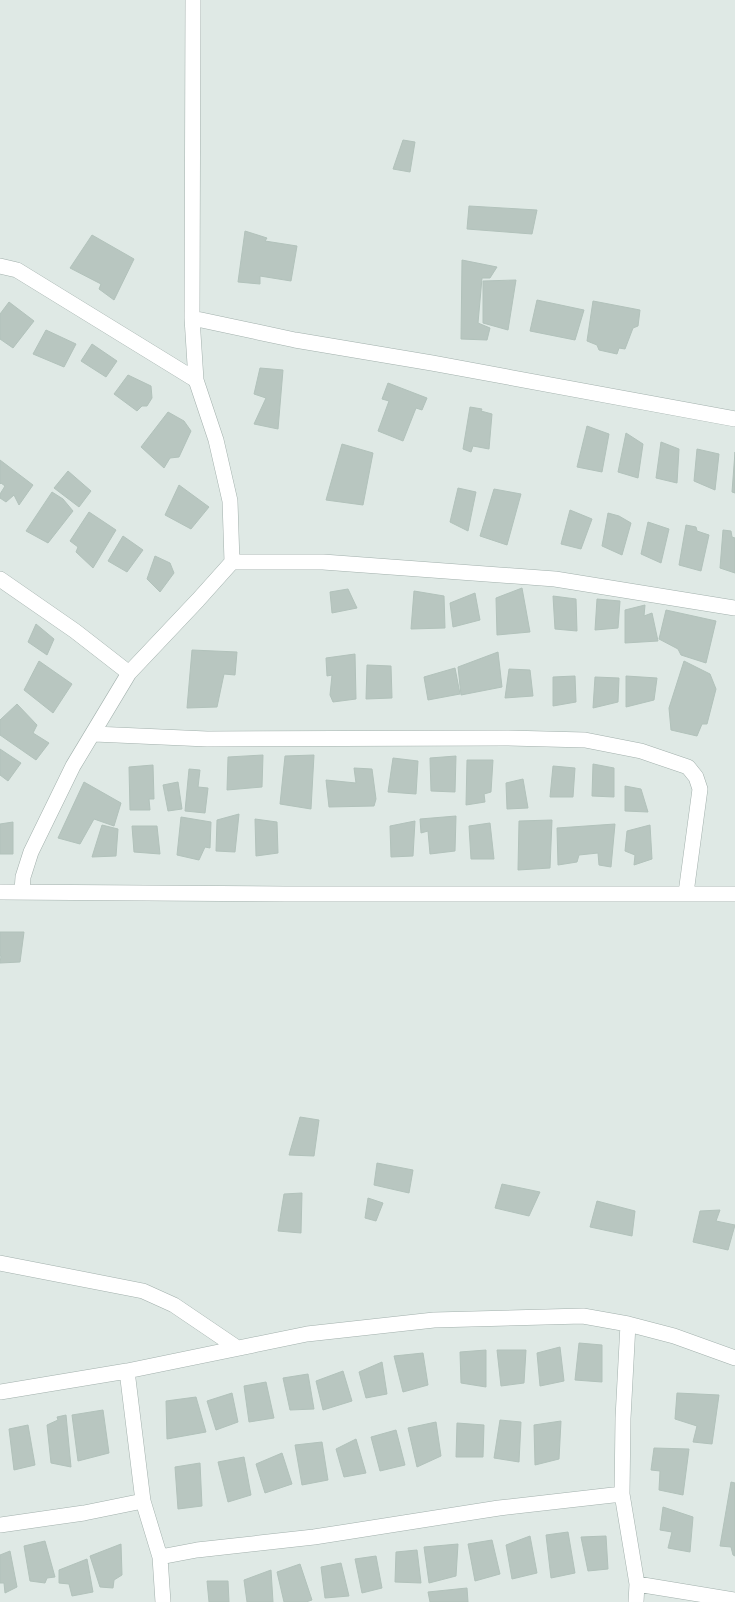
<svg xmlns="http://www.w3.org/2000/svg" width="735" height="1602" font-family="'Alegreya Sans',sans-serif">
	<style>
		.building { fill: #b8c6c0; stroke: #b2c2bb }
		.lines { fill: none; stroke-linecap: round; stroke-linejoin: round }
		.minor-casing { stroke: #a2b0ac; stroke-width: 16 }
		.minor { stroke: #fff; stroke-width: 15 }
	</style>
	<rect width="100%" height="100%" fill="#dfe9e5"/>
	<path class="building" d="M 403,140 L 415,142 L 410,172 L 393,169 Z
		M 469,206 L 537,210 L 532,234 L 467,229 Z
		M 245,231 L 267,238 L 265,241 L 297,246 L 291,281 L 260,276 L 260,284 L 238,282 Z
		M 92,235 L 134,259 L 114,300 L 99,289 L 101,284 L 70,268 Z
		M 462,260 L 497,267 L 490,278 L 482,278 L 478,323 L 490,328 L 487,340 L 461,339 Z
		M 516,280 L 508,330 L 483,323 L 483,281 Z
		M 537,300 L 584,310 L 575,340 L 530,331 Z
		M 593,301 L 640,310 L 638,326 L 633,328 L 625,349 L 619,348 L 617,354 L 599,350 L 597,345 L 587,341 Z
		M 9,302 L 34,321 L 13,348 L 0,339 L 0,314 Z
		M 46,330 L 76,344 L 64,367 L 33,354 Z
		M 92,344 L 117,361 L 106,377 L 81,361 Z
		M 260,368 L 283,370 L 278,429 L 254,424 L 266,398 L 254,394 Z
		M 128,375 L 151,386 L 152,398 L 147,406 L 142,406 L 137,411 L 114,394 Z
		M 388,383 L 427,398 L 422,410 L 416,408 L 403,441 L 378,431 L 389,401 L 382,399 Z
		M 470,407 L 482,409 L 481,411 L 492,414 L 489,449 L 473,446 L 471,452 L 463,449 Z
		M 168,412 L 184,421 L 191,431 L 179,457 L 170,458 L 164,468 L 141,447 Z
		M 587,426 L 609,434 L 602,472 L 577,467 Z
		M 626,433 L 643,444 L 638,478 L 618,472 Z
		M 661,442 L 679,449 L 677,483 L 656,478 Z
		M 342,444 L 373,453 L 363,505 L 326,500 Z
		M 697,449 L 719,454 L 715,490 L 694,481 Z
		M 735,452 L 735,493 L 732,492 Z
		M 0,460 L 33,485 L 19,505 L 14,495 L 6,502 L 0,498 L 0,494 L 5,486 L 1,483 L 0,484 Z
		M 68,471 L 91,491 L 79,507 L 54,488 Z
		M 179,485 L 209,507 L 191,529 L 165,515 Z
		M 458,488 L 476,492 L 468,531 L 450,522 Z
		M 494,489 L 521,494 L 507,545 L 480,536 Z
		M 52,492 L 63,499 L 73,511 L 48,543 L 26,531 Z
		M 570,510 L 592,519 L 581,549 L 561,544 Z
		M 89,512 L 116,530 L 93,568 L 76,552 L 78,547 L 70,541 Z
		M 608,513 L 619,516 L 631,523 L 622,555 L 602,546 Z
		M 648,522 L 669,529 L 661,563 L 641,554 Z
		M 686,525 L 696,527 L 697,531 L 709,535 L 701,571 L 679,565 Z
		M 723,530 L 731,531 L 732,537 L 735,538 L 735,573 L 720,568 Z
		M 123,536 L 143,550 L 127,572 L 108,561 Z
		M 155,556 L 170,563 L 174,573 L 160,592 L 147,579 Z
		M 522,588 L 530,632 L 497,635 L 496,598 Z
		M 348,589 L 357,608 L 332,613 L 330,592 Z
		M 414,591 L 444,596 L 445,628 L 411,629 Z
		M 475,593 L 480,620 L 453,627 L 450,603 Z
		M 553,596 L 576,599 L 577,631 L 555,629 Z
		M 597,599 L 620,601 L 618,628 L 595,630 Z
		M 645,605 L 644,616 L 652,613 L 658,641 L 625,643 L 625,610 Z
		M 666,610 L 716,621 L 706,663 L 681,655 L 678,649 L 659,639 Z
		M 36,624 L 54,639 L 47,655 L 28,642 Z
		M 192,650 L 237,652 L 235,675 L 224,674 L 217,707 L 187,708 Z
		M 498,652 L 502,687 L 461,695 L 458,667 Z
		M 355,654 L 356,699 L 333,702 L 330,695 L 332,675 L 327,676 L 326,658 Z
		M 39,661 L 72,684 L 53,713 L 24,690 Z
		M 684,661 L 710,674 L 716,689 L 707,724 L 702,724 L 697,736 L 671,730 L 669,708 Z
		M 367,665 L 391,666 L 392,698 L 366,699 Z
		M 455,668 L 460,694 L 428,700 L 424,677 Z
		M 509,669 L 530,670 L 533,696 L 505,698 Z
		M 575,676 L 576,702 L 553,706 L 553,677 Z
		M 626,676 L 657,678 L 654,700 L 626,707 Z
		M 595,677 L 619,678 L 618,702 L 593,708 Z
		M 17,704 L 37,725 L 33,733 L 49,743 L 36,760 L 0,735 L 0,720 Z
		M 0,749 L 21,763 L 8,781 L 0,775 Z
		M 263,755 L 262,787 L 227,790 L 228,757 Z
		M 314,755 L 311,809 L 280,804 L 285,756 Z
		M 456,756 L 455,792 L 431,791 L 430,758 Z
		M 393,758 L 418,761 L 416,794 L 388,792 Z
		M 467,760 L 493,760 L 491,792 L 484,794 L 485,802 L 466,805 Z
		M 593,764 L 614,768 L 614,797 L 592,796 Z
		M 153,765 L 154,799 L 149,799 L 150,810 L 130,810 L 129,767 Z
		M 553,766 L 575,768 L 573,797 L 550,797 Z
		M 354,768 L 372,769 L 376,799 L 374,806 L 329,807 L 326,780 L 356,783 Z
		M 189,769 L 200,770 L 198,787 L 208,788 L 205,813 L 185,811 Z
		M 523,779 L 528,808 L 507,809 L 506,783 Z
		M 84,782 L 121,803 L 114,826 L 94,819 L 80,844 L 58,838 Z
		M 178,782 L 182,809 L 168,811 L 163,785 Z
		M 625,786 L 641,789 L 648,812 L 625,811 Z
		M 239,814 L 235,852 L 216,851 L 217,820 Z
		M 456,816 L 455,851 L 430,854 L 428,831 L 421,833 L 420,819 Z
		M 181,817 L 211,822 L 210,848 L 205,847 L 199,860 L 177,855 Z
		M 255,819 L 277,822 L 278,853 L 256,856 Z
		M 552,820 L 550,868 L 518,870 L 519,821 Z
		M 415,821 L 413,856 L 391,857 L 390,826 Z
		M 13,822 L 13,854 L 0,854 L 0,824 Z
		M 490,823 L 494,859 L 471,859 L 469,826 Z
		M 615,824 L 611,867 L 599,865 L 598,853 L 579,855 L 577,862 L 558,865 L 557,828 Z
		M 102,825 L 118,829 L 116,856 L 92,857 Z
		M 650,825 L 652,859 L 634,865 L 635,855 L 625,851 L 627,831 Z
		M 132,826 L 157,826 L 160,854 L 134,852 Z
		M 0,932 L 24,932 L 20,962 L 0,963 L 1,956 L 0,956 Z
		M 300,1117 L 319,1120 L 314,1156 L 289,1155 Z
		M 377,1163 L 413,1170 L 409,1193 L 374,1185 Z
		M 502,1184 L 540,1192 L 529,1216 L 495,1208 Z
		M 302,1193 L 301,1233 L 278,1231 L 284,1194 Z
		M 368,1198 L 383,1203 L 376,1221 L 365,1218 Z
		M 597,1201 L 635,1211 L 632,1236 L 590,1227 Z
		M 720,1210 L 716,1221 L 735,1225 L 728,1250 L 693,1242 L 700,1211 Z
		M 579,1343 L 602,1345 L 602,1382 L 575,1380 Z
		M 560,1347 L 564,1381 L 540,1386 L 537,1353 Z
		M 486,1350 L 486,1387 L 461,1383 L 460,1352 Z
		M 497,1350 L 526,1350 L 524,1383 L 501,1386 Z
		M 423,1353 L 428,1385 L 403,1392 L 394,1356 Z
		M 382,1362 L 387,1394 L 366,1398 L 359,1372 Z
		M 343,1371 L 352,1401 L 323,1410 L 316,1381 Z
		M 308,1374 L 314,1409 L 290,1410 L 283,1378 Z
		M 266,1382 L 274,1418 L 249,1422 L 244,1386 Z
		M 232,1393 L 238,1422 L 216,1430 L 207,1401 Z
		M 677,1393 L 719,1395 L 712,1444 L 693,1442 L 697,1426 L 675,1419 Z
		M 196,1397 L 206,1432 L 167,1439 L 166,1401 Z
		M 103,1410 L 109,1453 L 78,1461 L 72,1415 Z
		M 66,1415 L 71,1467 L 51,1463 L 47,1425 L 58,1420 L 57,1417 Z
		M 500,1420 L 521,1422 L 519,1462 L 494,1458 Z
		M 561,1421 L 559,1459 L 535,1465 L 534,1425 Z
		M 436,1422 L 441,1456 L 417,1467 L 408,1428 Z
		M 457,1423 L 484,1425 L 483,1457 L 456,1457 Z
		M 28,1425 L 35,1465 L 14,1470 L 9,1429 Z
		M 396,1430 L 405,1465 L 380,1471 L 371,1437 Z
		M 356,1439 L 366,1473 L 344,1477 L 336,1449 Z
		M 322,1442 L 328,1480 L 302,1485 L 295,1445 Z
		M 654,1448 L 689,1449 L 683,1495 L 659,1490 L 660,1471 L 651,1470 Z
		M 282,1453 L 292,1484 L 265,1493 L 256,1464 Z
		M 244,1457 L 251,1495 L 228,1502 L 218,1462 Z
		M 200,1463 L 202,1506 L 178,1509 L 175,1467 Z
		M 731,1482 L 735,1483 L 735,1556 L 733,1555 L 731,1547 L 720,1546 Z
		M 663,1507 L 693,1517 L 690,1552 L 668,1548 L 672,1532 L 660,1530 Z
		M 568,1532 L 575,1573 L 551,1578 L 546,1535 Z
		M 530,1536 L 537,1573 L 512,1579 L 506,1545 Z
		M 606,1536 L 608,1569 L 588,1571 L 581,1537 Z
		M 492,1540 L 500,1574 L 475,1581 L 468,1544 Z
		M 45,1541 L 55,1577 L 47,1578 L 45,1583 L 30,1581 L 24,1546 Z
		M 121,1544 L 122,1575 L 114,1580 L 113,1588 L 100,1587 L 90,1556 Z
		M 458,1544 L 456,1576 L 429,1583 L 424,1547 Z
		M 417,1550 L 421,1583 L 395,1582 L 396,1552 Z
		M 10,1551 L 17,1587 L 5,1593 L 4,1583 L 0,1583 L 0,1555 Z
		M 376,1556 L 382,1588 L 362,1593 L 355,1559 Z
		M 87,1559 L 93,1592 L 72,1596 L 69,1584 L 59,1583 L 59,1570 Z
		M 341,1563 L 349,1596 L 325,1598 L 321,1567 Z
		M 300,1564 L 312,1600 L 306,1602 L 284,1602 L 277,1572 Z
		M 271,1570 L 273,1602 L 247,1602 L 244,1580 Z
		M 207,1581 L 228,1581 L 229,1602 L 209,1602 Z
		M 467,1588 L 468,1602 L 430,1602 L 428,1592 Z"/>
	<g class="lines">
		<defs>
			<path id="minor" d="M 193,0 L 192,318 L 196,380
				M 0,266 L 17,270 L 196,380 L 216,440 L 230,501 L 232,562 L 198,600 L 129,673
				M 192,318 L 295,340 L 432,363 L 735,419
				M 232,562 L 323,562 L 555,579 L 735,608
				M 0,579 L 75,631 L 129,673 L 73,766 L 31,852 L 23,877 L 22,891
				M 94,734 L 207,739 L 507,738 L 585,740 L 641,751 L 688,767 L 696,777 L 700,789 L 686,893
				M 0,892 L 285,894 L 735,894
				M 0,1263 L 143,1291 L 174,1305 L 236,1347
				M 628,1324 L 674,1336 L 735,1358
				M 127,1371 L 143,1501 L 160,1557 L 163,1602
				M 0,1392 L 127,1371 L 307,1334 L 434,1320 L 583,1316 L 628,1324 L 623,1418 L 622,1494 L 499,1508 L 314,1537 L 197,1550 L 160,1557
				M 622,1494 L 637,1584 L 636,1602
				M 0,1525 L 84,1513 L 143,1501
				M 637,1584 L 735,1600"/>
		</defs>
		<use href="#minor" class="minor-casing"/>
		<use href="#minor" class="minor"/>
	</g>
</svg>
